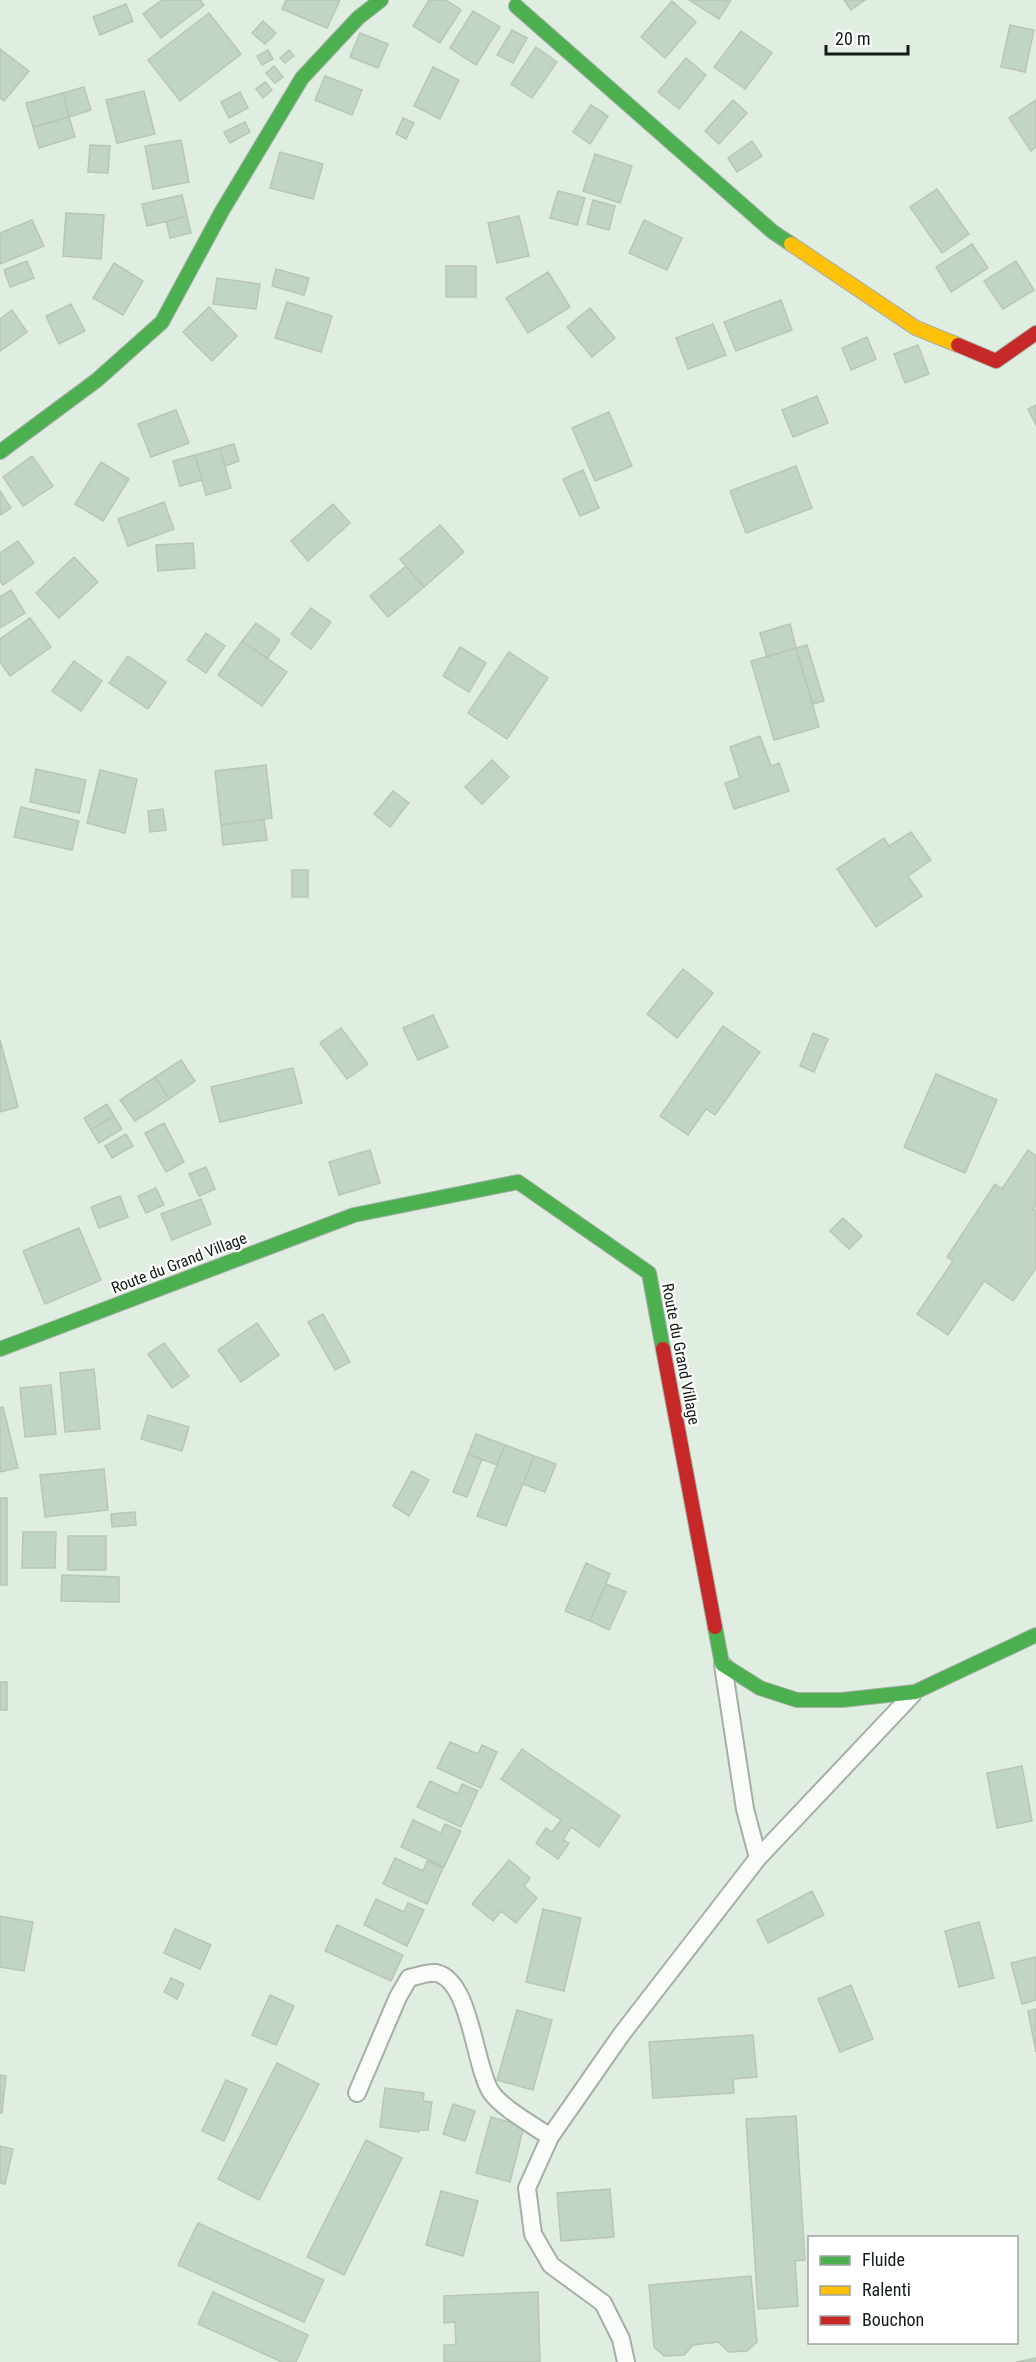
<svg xmlns="http://www.w3.org/2000/svg" width="1036" height="2362" font-family="'Roboto Condensed',sans-serif">
	<style>
		.building { fill: #c1d5c4; stroke: #b9c5ba; stroke-width: 1.5 }
		.lines { fill: none; stroke-linecap: round; stroke-linejoin: round }
		.lane-casing { stroke: #a4afa6; stroke-width: 20 }
		.fast-casing { stroke: #a4afa6; stroke-width: 16 }
		.slow-casing { stroke: #a4afa6; stroke-width: 16 }
		.jam-casing { stroke: #a4afa6; stroke-width: 16 }
		.lane { stroke: #fafcfa; stroke-width: 16 }
		.fast { stroke: #4caf50; stroke-width: 14 }
		.slow { stroke: #ffc107; stroke-width: 14 }
		.jam { stroke: #c62828; stroke-width: 14 }
		.labels { text-anchor: middle; dominant-baseline: central; stroke-width: 4.5; stroke-linejoin: round; paint-order: stroke }
		.street-label { font-size: 16px; fill: #121c14; stroke: #fff }
	</style>
	<rect width="100%" height="100%" fill="#dfeee1"/>
	<path class="building" d="M 162,0 L 200,0 L 204,5 L 161,38 L 143,14 Z
		M 286,0 L 340,0 L 327,28 L 282,9 Z
		M 429,0 L 446,0 L 461,10 L 440,43 L 413,26 Z
		M 689,0 L 731,0 L 719,19 Z
		M 844,0 L 865,0 L 851,10 Z
		M 672,1 L 696,22 L 665,58 L 641,37 Z
		M 126,4 L 133,21 L 100,35 L 93,17 Z
		M 473,11 L 500,27 L 476,65 L 450,48 Z
		M 209,13 L 241,54 L 180,101 L 148,60 Z
		M 263,21 L 276,33 L 265,44 L 252,33 Z
		M 1010,25 L 1034,30 L 1025,72 L 1001,67 Z
		M 512,30 L 527,38 L 513,63 L 497,55 Z
		M 741,31 L 772,53 L 745,89 L 714,67 Z
		M 360,33 L 388,44 L 378,68 L 350,57 Z
		M 536,47 L 557,62 L 532,98 L 511,84 Z
		M 0,49 L 29,71 L 4,101 L 0,98 Z
		M 268,50 L 273,59 L 262,65 L 257,56 Z
		M 289,50 L 294,56 L 285,63 L 280,58 Z
		M 686,58 L 706,75 L 679,109 L 658,92 Z
		M 274,66 L 283,77 L 275,83 L 266,73 Z
		M 433,67 L 459,80 L 440,119 L 414,106 Z
		M 325,76 L 362,90 L 352,115 L 315,100 Z
		M 265,82 L 272,90 L 263,98 L 256,89 Z
		M 84,87 L 91,110 L 69,117 L 63,93 Z
		M 144,91 L 155,134 L 117,143 L 106,100 Z
		M 240,92 L 248,108 L 229,118 L 221,102 Z
		M 63,93 L 69,117 L 33,127 L 26,103 Z
		M 733,100 L 747,113 L 719,144 L 705,131 Z
		M 1036,100 L 1036,147 L 1031,151 L 1009,118 Z
		M 591,105 L 608,116 L 590,144 L 573,132 Z
		M 69,117 L 75,137 L 39,148 L 33,127 Z
		M 403,118 L 414,123 L 406,139 L 396,134 Z
		M 245,122 L 250,132 L 230,143 L 224,132 Z
		M 181,140 L 189,182 L 153,189 L 145,146 Z
		M 752,141 L 762,156 L 737,172 L 728,158 Z
		M 90,145 L 110,146 L 108,173 L 88,172 Z
		M 280,152 L 323,164 L 313,199 L 270,188 Z
		M 595,154 L 632,166 L 620,203 L 583,191 Z
		M 937,189 L 969,234 L 942,253 L 910,207 Z
		M 558,191 L 585,198 L 577,225 L 550,218 Z
		M 182,195 L 187,216 L 147,226 L 142,204 Z
		M 593,200 L 615,206 L 609,230 L 587,224 Z
		M 66,213 L 104,215 L 101,259 L 63,256 Z
		M 187,216 L 191,233 L 170,238 L 166,221 Z
		M 519,216 L 529,256 L 497,263 L 488,223 Z
		M 32,220 L 44,246 L 0,264 L 0,233 Z
		M 644,220 L 682,238 L 667,270 L 629,253 Z
		M 972,244 L 988,268 L 951,292 L 936,267 Z
		M 27,261 L 34,278 L 10,287 L 4,270 Z
		M 1016,261 L 1034,290 L 1003,309 L 984,281 Z
		M 114,263 L 143,281 L 123,315 L 93,298 Z
		M 446,266 L 476,266 L 476,297 L 446,297 Z
		M 276,269 L 309,278 L 304,295 L 272,286 Z
		M 548,272 L 570,307 L 528,333 L 506,298 Z
		M 217,278 L 260,284 L 256,309 L 213,304 Z
		M 781,300 L 792,330 L 736,351 L 724,322 Z
		M 287,302 L 332,316 L 321,352 L 275,338 Z
		M 71,304 L 85,331 L 59,344 L 46,316 Z
		M 209,307 L 237,336 L 212,361 L 183,332 Z
		M 590,308 L 615,338 L 592,357 L 567,327 Z
		M 12,310 L 27,332 L 0,351 L 0,319 Z
		M 713,324 L 726,355 L 688,369 L 676,338 Z
		M 867,337 L 876,359 L 851,370 L 842,348 Z
		M 918,345 L 929,374 L 905,383 L 894,354 Z
		M 817,396 L 828,423 L 793,437 L 782,410 Z
		M 1036,405 L 1036,425 L 1028,409 Z
		M 176,410 L 189,443 L 151,457 L 138,424 Z
		M 609,412 L 632,466 L 595,481 L 572,428 Z
		M 234,444 L 239,461 L 225,466 L 220,448 Z
		M 220,448 L 231,488 L 206,495 L 195,455 Z
		M 195,455 L 202,480 L 180,486 L 173,461 Z
		M 32,456 L 53,486 L 23,506 L 3,477 Z
		M 101,462 L 129,479 L 103,521 L 75,504 Z
		M 796,466 L 812,508 L 746,533 L 730,491 Z
		M 583,470 L 599,508 L 580,516 L 563,479 Z
		M 0,491 L 11,508 L 0,515 Z
		M 164,502 L 174,529 L 128,546 L 118,519 Z
		M 333,504 L 350,523 L 308,561 L 291,541 Z
		M 440,525 L 464,552 L 424,587 L 400,559 Z
		M 18,541 L 34,563 L 3,585 L 0,581 L 0,553 Z
		M 193,543 L 195,568 L 158,571 L 156,545 Z
		M 74,557 L 98,582 L 59,618 L 36,593 Z
		M 406,566 L 424,587 L 388,617 L 370,596 Z
		M 11,590 L 25,613 L 0,628 L 0,597 Z
		M 311,608 L 331,622 L 311,649 L 291,634 Z
		M 30,618 L 51,647 L 10,676 L 0,662 L 0,639 Z
		M 256,623 L 280,640 L 267,659 L 242,641 Z
		M 790,624 L 796,648 L 767,657 L 760,633 Z
		M 206,633 L 225,646 L 206,673 L 187,660 Z
		M 242,641 L 287,672 L 262,706 L 218,675 Z
		M 807,645 L 824,701 L 813,704 L 796,648 Z
		M 460,647 L 486,663 L 469,692 L 443,676 Z
		M 796,648 L 819,727 L 774,740 L 751,661 Z
		M 509,652 L 548,678 L 507,739 L 468,713 Z
		M 128,656 L 166,682 L 148,709 L 109,683 Z
		M 74,661 L 102,681 L 81,711 L 52,691 Z
		M 760,736 L 771,766 L 779,763 L 789,791 L 734,809 L 725,783 L 740,778 L 730,747 Z
		M 492,760 L 509,777 L 482,804 L 465,787 Z
		M 266,765 L 272,818 L 221,825 L 215,771 Z
		M 36,769 L 86,780 L 79,813 L 30,802 Z
		M 100,770 L 137,779 L 125,833 L 87,823 Z
		M 393,791 L 409,803 L 390,827 L 374,814 Z
		M 21,807 L 79,821 L 72,850 L 14,837 Z
		M 163,809 L 166,830 L 150,832 L 148,811 Z
		M 264,819 L 267,840 L 223,845 L 221,825 Z
		M 911,832 L 931,860 L 908,876 L 922,896 L 876,927 L 837,869 L 884,838 L 889,846 Z
		M 292,870 L 308,870 L 308,897 L 292,897 Z
		M 683,969 L 713,993 L 677,1038 L 647,1014 Z
		M 433,1015 L 448,1047 L 418,1060 L 403,1028 Z
		M 723,1026 L 760,1052 L 715,1115 L 706,1109 L 688,1135 L 660,1116 Z
		M 341,1028 L 368,1064 L 347,1079 L 320,1043 Z
		M 813,1033 L 828,1039 L 814,1072 L 800,1066 Z
		M 0,1040 L 18,1107 L 0,1112 Z
		M 181,1060 L 195,1081 L 169,1099 L 155,1077 Z
		M 293,1068 L 302,1103 L 220,1122 L 211,1087 Z
		M 936,1074 L 997,1100 L 965,1173 L 904,1147 Z
		M 155,1077 L 169,1099 L 135,1121 L 120,1100 Z
		M 107,1104 L 114,1116 L 91,1130 L 84,1118 Z
		M 114,1116 L 122,1129 L 99,1143 L 91,1130 Z
		M 164,1123 L 184,1162 L 166,1172 L 145,1133 Z
		M 126,1134 L 133,1146 L 112,1158 L 105,1146 Z
		M 370,1150 L 380,1183 L 339,1195 L 329,1162 Z
		M 1028,1150 L 1036,1156 L 1036,1205 L 1033,1209 L 1036,1211 L 1036,1268 L 1013,1301 L 984,1281 L 948,1335 L 917,1314 L 953,1261 L 947,1257 L 995,1184 L 1002,1189 Z
		M 206,1167 L 215,1189 L 199,1196 L 189,1174 Z
		M 156,1188 L 164,1205 L 146,1213 L 138,1196 Z
		M 120,1196 L 128,1217 L 99,1228 L 91,1207 Z
		M 201,1199 L 211,1224 L 172,1240 L 161,1214 Z
		M 843,1218 L 862,1236 L 849,1249 L 830,1231 Z
		M 79,1228 L 101,1280 L 45,1304 L 23,1251 Z
		M 323,1314 L 350,1362 L 335,1370 L 308,1322 Z
		M 257,1323 L 279,1355 L 241,1382 L 218,1350 Z
		M 164,1343 L 189,1376 L 172,1388 L 148,1354 Z
		M 94,1369 L 100,1429 L 65,1432 L 60,1373 Z
		M 51,1385 L 56,1434 L 25,1437 L 20,1388 Z
		M 3,1407 L 18,1468 L 0,1472 L 0,1408 Z
		M 148,1415 L 189,1427 L 182,1451 L 141,1439 Z
		M 476,1434 L 505,1445 L 497,1465 L 468,1454 Z
		M 505,1445 L 534,1456 L 506,1526 L 477,1516 Z
		M 468,1454 L 482,1459 L 467,1497 L 453,1492 Z
		M 534,1456 L 556,1464 L 545,1492 L 523,1484 Z
		M 104,1469 L 108,1510 L 45,1517 L 40,1475 Z
		M 412,1471 L 429,1480 L 409,1516 L 393,1506 Z
		M 0,1498 L 7,1498 L 7,1585 L 0,1585 Z
		M 135,1512 L 136,1525 L 112,1527 L 111,1514 Z
		M 23,1532 L 56,1532 L 55,1568 L 22,1568 Z
		M 68,1536 L 106,1536 L 106,1570 L 68,1570 Z
		M 586,1563 L 610,1574 L 590,1621 L 565,1611 Z
		M 62,1575 L 119,1577 L 119,1602 L 61,1601 Z
		M 606,1584 L 626,1592 L 609,1630 L 590,1621 Z
		M 0,1682 L 7,1682 L 7,1710 L 0,1710 Z
		M 450,1742 L 478,1754 L 482,1745 L 497,1752 L 481,1788 L 437,1768 Z
		M 522,1749 L 620,1816 L 599,1847 L 571,1827 L 563,1840 L 569,1843 L 558,1859 L 536,1843 L 546,1828 L 552,1832 L 561,1820 L 501,1779 Z
		M 1022,1766 L 1032,1821 L 997,1828 L 987,1773 Z
		M 430,1781 L 458,1794 L 462,1784 L 478,1791 L 461,1827 L 417,1807 Z
		M 413,1820 L 441,1833 L 445,1824 L 461,1831 L 444,1867 L 401,1847 Z
		M 395,1858 L 423,1871 L 427,1861 L 443,1868 L 427,1904 L 383,1884 Z
		M 509,1860 L 530,1878 L 524,1886 L 537,1898 L 516,1923 L 501,1911 L 493,1921 L 472,1904 Z
		M 812,1891 L 824,1915 L 768,1943 L 757,1920 Z
		M 376,1899 L 404,1912 L 408,1903 L 424,1910 L 407,1946 L 364,1925 Z
		M 543,1909 L 581,1918 L 564,1991 L 526,1982 Z
		M 0,1916 L 33,1922 L 24,1971 L 0,1967 Z
		M 979,1922 L 994,1978 L 959,1987 L 945,1931 Z
		M 337,1925 L 403,1955 L 391,1981 L 325,1951 Z
		M 175,1929 L 211,1945 L 200,1969 L 164,1953 Z
		M 1036,1957 L 1036,2000 L 1022,2004 L 1011,1963 Z
		M 171,1978 L 184,1984 L 177,1999 L 164,1992 Z
		M 851,1985 L 873,2039 L 840,2052 L 818,1999 Z
		M 270,1995 L 294,2006 L 276,2045 L 252,2035 Z
		M 1036,2009 L 1036,2052 L 1028,2011 Z
		M 517,2010 L 552,2020 L 533,2090 L 497,2080 Z
		M 753,2035 L 757,2077 L 733,2079 L 734,2093 L 653,2098 L 649,2042 Z
		M 277,2063 L 319,2084 L 259,2200 L 218,2179 Z
		M 0,2075 L 6,2076 L 4,2095 L 0,2095 Z
		M 226,2080 L 247,2089 L 224,2141 L 202,2131 Z
		M 385,2088 L 424,2093 L 423,2101 L 432,2102 L 428,2130 L 419,2130 L 419,2132 L 380,2127 Z
		M 0,2095 L 4,2095 L 2,2113 L 0,2113 Z
		M 453,2104 L 475,2111 L 465,2141 L 443,2134 Z
		M 796,2116 L 805,2260 L 795,2261 L 798,2306 L 758,2309 L 746,2119 Z
		M 491,2117 L 524,2126 L 510,2182 L 476,2173 Z
		M 366,2140 L 402,2158 L 344,2275 L 307,2257 Z
		M 0,2146 L 13,2149 L 5,2184 L 0,2183 Z
		M 610,2189 L 614,2237 L 561,2241 L 557,2193 Z
		M 441,2191 L 478,2201 L 463,2256 L 426,2245 Z
		M 198,2223 L 324,2280 L 304,2322 L 178,2265 Z
		M 751,2276 L 757,2342 L 747,2351 L 729,2352 L 718,2342 L 693,2345 L 684,2355 L 664,2356 L 654,2347 L 649,2285 Z
		M 213,2292 L 308,2335 L 296,2362 L 282,2362 L 198,2324 Z
		M 538,2292 L 540,2362 L 444,2362 L 444,2345 L 456,2345 L 455,2322 L 444,2323 L 444,2296 Z
		M 1036,2358 L 1036,2362 L 1016,2362 Z"/>
	<g class="lines">
		<defs>
			<path id="lane" d="M 758,1858 L 912,1695
				M 357,2093 L 398,1997 L 409,1978 C 417,1976 429,1972 436,1973 C 471,1980 474,2066 491,2092 C 502,2108 533,2125 550,2137
				M 626,2362 L 621,2339 L 603,2303 L 551,2265 L 533,2234 L 527,2188 L 550,2137 L 621,2035 L 758,1858 L 745,1809 L 723,1665"/>
			<path id="fast" d="M 516,6 L 773,232 L 791,244
				M 0,452 L 97,380 L 162,322 L 222,211 L 302,78 L 358,18 L 381,0
				M 0,1349 L 354,1215 L 518,1182 L 649,1273 L 663,1349
				M 715,1627 L 722,1664 L 760,1688 L 797,1700 L 842,1700 L 915,1692 L 1036,1635"/>
			<path id="slow" d="M 791,244 L 916,328 L 958,345"/>
			<path id="jam" d="M 958,345 L 996,361 L 1036,333
				M 663,1349 L 715,1627"/>
		</defs>
		<use href="#lane" class="lane-casing"/>
		<use href="#fast" class="fast-casing"/>
		<use href="#slow" class="slow-casing"/>
		<use href="#jam" class="jam-casing"/>
		<use href="#lane" class="lane"/>
		<use href="#fast" class="fast"/>
		<use href="#slow" class="slow"/>
		<use href="#jam" class="jam"/>
	</g>
	<g class="labels">
		<g class="street-label">
			<text transform="translate(179 1263) rotate(-21)">Route du Grand Village</text>
			<text transform="translate(681 1354) rotate(79)">Route du Grand Village</text>
		</g>
	</g>
	<rect x="808" y="2236" width="210" height="108" fill="#ffffff" stroke="#a0a4a1" stroke-width="1.5"/>
	<rect x="820" y="2256" width="30" height="9" fill="#4caf50" stroke="#a0a4a1" stroke-width="1.5"/>
	<text x="862" y="2266" font-size="18" fill="#121c14">Fluide</text>
	<rect x="820" y="2286" width="30" height="9" fill="#ffc107" stroke="#a0a4a1" stroke-width="1.5"/>
	<text x="862" y="2296" font-size="18" fill="#121c14">Ralenti</text>
	<rect x="820" y="2316" width="30" height="9" fill="#c62828" stroke="#a0a4a1" stroke-width="1.5"/>
	<text x="862" y="2326" font-size="18" fill="#121c14">Bouchon</text>
	<path d="M826 45v9h82v-9" fill="none" stroke="#121c14" stroke-width="3"/>
	<text x="835" y="45" font-size="18" fill="#121c14" stroke="#ffffff" stroke-width="4.5" paint-order="stroke">20 m</text>
</svg>
